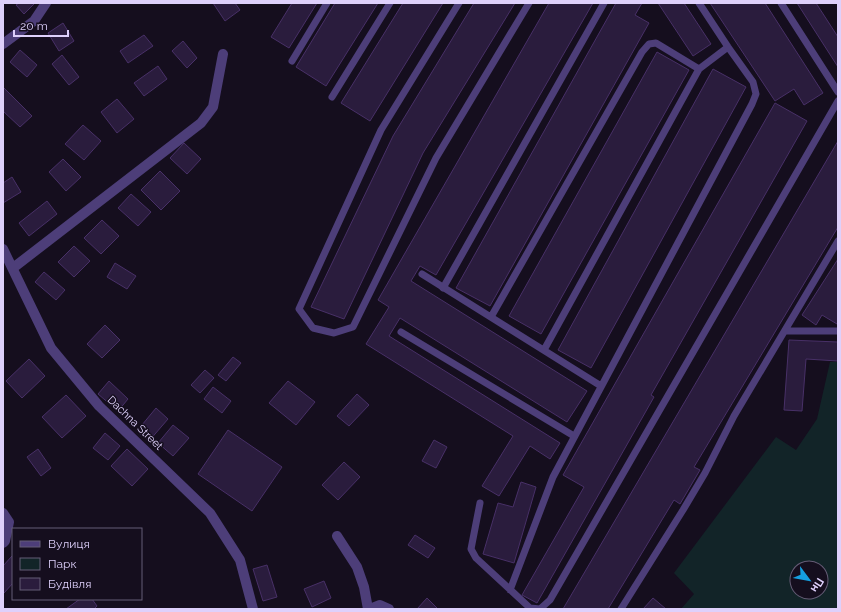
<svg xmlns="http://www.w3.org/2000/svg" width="841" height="612" font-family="Raleway,sans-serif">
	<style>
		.green { fill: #122428; fill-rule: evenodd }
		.building { fill: #2a1c3d; stroke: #483067 }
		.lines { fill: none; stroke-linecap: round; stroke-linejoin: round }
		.service { stroke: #4d3e79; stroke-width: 7 }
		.minor { stroke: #4d3e79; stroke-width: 10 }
		.labels { text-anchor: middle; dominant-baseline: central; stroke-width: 3; stroke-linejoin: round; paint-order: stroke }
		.street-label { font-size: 11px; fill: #ded0fb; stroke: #150e1e }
	</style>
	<rect width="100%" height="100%" fill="#150e1e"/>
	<path class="green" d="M 830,362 L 838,362 L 838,609 L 681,609 L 694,594 L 674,573 L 776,437 L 796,450 L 817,419 ZM 797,568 L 821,568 L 821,592 L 797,592 Z"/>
	<path class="building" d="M 19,3 L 35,3 L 24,14 L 16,5 Z
		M 213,3 L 235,3 L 240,10 L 225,21 Z
		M 292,3 L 317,3 L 289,48 L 271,37 Z
		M 335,3 L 378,3 L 326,86 L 296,67 Z
		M 403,3 L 443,3 L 370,121 L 341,103 Z
		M 474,3 L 515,3 L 423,153 L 344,319 L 311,307 L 393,136 Z
		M 549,3 L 593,3 L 436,275 L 420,266 L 411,281 L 587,391 L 567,422 L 400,318 L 389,336 L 560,443 L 550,459 L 530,446 L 499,496 L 482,486 L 513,436 L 366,344 L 389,307 L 378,300 Z
		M 616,3 L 642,3 L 635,15 L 649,23 L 490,306 L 456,288 Z
		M 658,3 L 684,3 L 711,44 L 693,56 Z
		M 710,3 L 765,3 L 823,93 L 804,105 L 794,89 L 775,101 Z
		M 797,3 L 816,3 L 838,37 L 838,67 Z
		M 63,23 L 74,41 L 59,51 L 48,33 Z
		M 144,35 L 153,46 L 128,63 L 120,51 Z
		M 183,41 L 197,58 L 187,68 L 172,51 Z
		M 20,50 L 37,65 L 27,77 L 10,62 Z
		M 657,52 L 689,70 L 541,334 L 509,316 Z
		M 62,55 L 79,77 L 69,85 L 52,64 Z
		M 158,66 L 167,79 L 144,96 L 134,83 Z
		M 713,69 L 746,87 L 591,368 L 558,350 Z
		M 3,87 L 32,116 L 20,127 L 3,111 Z
		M 117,99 L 134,119 L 117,133 L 101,112 Z
		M 775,103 L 807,121 L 651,395 L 654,397 L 537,603 L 522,595 L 584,487 L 563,475 Z
		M 83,125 L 101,141 L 84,160 L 65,144 Z
		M 838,141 L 838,227 L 694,467 L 700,470 L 680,504 L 674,500 L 608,609 L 563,609 Z
		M 184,143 L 201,159 L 187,174 L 170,158 Z
		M 63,159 L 81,177 L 66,191 L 49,172 Z
		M 160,171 L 180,191 L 161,210 L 141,190 Z
		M 12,177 L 21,192 L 3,203 L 3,183 Z
		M 131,194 L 151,212 L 138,226 L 118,208 Z
		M 47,201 L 57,214 L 29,236 L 19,223 Z
		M 102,220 L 119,236 L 101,254 L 84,238 Z
		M 74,246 L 90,261 L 74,277 L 58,262 Z
		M 838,259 L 838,322 L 837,324 L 822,315 L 816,325 L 802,315 Z
		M 115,263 L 136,276 L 127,289 L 107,277 Z
		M 44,272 L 65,290 L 56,300 L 35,282 Z
		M 105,325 L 120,340 L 102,358 L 87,344 Z
		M 789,340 L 838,342 L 838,361 L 806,359 L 802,411 L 784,410 Z
		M 233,357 L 241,363 L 226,381 L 218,375 Z
		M 29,359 L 45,376 L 22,398 L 6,381 Z
		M 205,370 L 214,378 L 200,393 L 191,385 Z
		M 109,381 L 128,399 L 118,411 L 98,394 Z
		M 288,381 L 315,402 L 296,425 L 269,403 Z
		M 213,387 L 231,401 L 222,413 L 204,399 Z
		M 357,394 L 369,405 L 349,426 L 337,416 Z
		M 66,395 L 86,416 L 62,438 L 42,417 Z
		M 156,408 L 168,419 L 149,441 L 137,431 Z
		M 173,425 L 189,438 L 173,456 L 158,443 Z
		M 228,430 L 282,467 L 252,511 L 198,474 Z
		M 105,433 L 120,446 L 108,460 L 93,448 Z
		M 434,440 L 447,447 L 436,468 L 422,461 Z
		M 38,449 L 51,468 L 41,476 L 27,457 Z
		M 127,449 L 148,469 L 132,486 L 111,466 Z
		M 344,462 L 360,477 L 338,500 L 322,485 Z
		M 521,482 L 536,487 L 514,563 L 483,554 L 498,503 L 513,507 Z
		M 415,535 L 435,548 L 428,558 L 408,545 Z
		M 12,556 L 13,557 L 13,583 L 4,593 L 3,592 L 3,566 Z
		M 267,565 L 277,597 L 263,601 L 253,569 Z
		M 324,581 L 331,598 L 312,607 L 304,589 Z
		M 427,598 L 437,608 L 436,609 L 417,609 Z
		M 653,598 L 666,609 L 643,609 Z
		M 80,599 L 92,599 L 97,606 L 94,609 L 66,609 Z"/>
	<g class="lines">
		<path class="service" d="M 459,3 L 381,130 L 299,309 L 313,328 L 334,333 L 353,327 L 436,158 L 529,3
			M 781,3 L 838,92
			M 292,61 L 327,3
			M 332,97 L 390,3
			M 422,274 L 601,386
			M 443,288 L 604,3
			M 491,317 L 642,52 L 649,44 L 656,43 L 699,69 L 728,47
			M 785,331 L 838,331
			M 401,332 L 574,436
			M 544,350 L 699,69
			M 480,503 L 471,549 L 476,558 L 530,608 L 540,609 L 550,600 L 838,101
			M 510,590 L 553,477 L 752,104 L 756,94 L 753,82 L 728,47 L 699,3
			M 621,609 L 683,510 L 705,473 L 734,416 L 838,241"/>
		<path class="minor" d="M 3,44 L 34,21 L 46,3
			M 3,249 L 51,348 L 99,406 L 210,513 L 240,560 L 253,609
			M 13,268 L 201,123 L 213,107 L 223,54
			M 3,513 L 9,522 L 5,541 L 3,543
			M 337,536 L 357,567 L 364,587 L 368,609
			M 370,609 L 380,605 L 389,609"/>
	</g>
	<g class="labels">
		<g class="street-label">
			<text transform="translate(135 423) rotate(44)">Dachna Street</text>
		</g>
	</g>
	<rect width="841" height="612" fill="none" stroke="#ded0fb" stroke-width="8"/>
	<rect x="12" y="528" width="130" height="72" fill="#150e1e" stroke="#655c76"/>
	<rect x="20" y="541" width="20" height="6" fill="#4d3e79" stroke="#655c76"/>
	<text x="48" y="548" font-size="12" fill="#ded0fb">Вулиця</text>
	<rect x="20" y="558" width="20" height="12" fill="#122428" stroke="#655c76"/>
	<text x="48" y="568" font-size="12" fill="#ded0fb">Парк</text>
	<rect x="20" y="578" width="20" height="12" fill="#2a1c3d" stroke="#655c76"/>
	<text x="48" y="588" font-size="12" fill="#ded0fb">Будівля</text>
	<g transform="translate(809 580) rotate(122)"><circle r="19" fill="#150e1e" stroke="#655c76"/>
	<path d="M0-3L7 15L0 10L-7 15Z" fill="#159fe1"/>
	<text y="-6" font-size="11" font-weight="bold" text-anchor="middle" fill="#ded0fb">Пн</text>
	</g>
	<path d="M14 30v6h54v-6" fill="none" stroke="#ded0fb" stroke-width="2"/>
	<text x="20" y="30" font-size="12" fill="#ded0fb" stroke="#150e1e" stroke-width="3" paint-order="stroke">20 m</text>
</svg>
